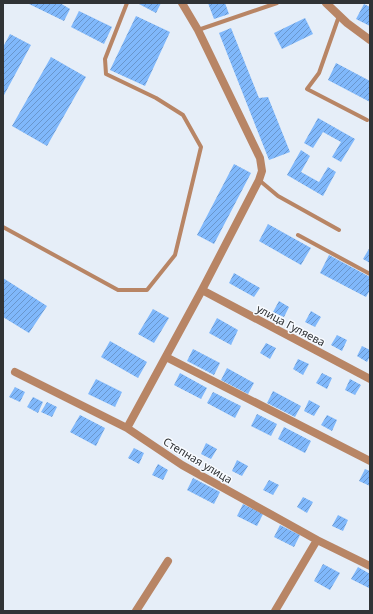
<svg xmlns="http://www.w3.org/2000/svg" width="373" height="614" font-family="'Noto Sans',sans-serif">
	<style>
		.building { fill: url(#building-hatch) }
		.lines { fill: none; stroke-linecap: round; stroke-linejoin: round }
		.service { stroke: #b88565; stroke-width: 4 }
		.minor { stroke: #b88565; stroke-width: 8 }
		.labels { text-anchor: middle; dominant-baseline: central; stroke-width: 3; stroke-linejoin: round; paint-order: stroke }
		.street-label { font-size: 11px; fill: #303336; stroke: #f8fbff }
	</style>
	<defs>
		<pattern id="building-hatch" width="6" height="6" patternUnits="userSpaceOnUse"><rect width="6" height="6" fill="#80b8fb"/><path d="M-1 1l2-2M0 6l6-6M5 7l2-2" fill="none" stroke="#6996cc"/></pattern>
	</defs>
	<rect width="100%" height="100%" fill="#e6eef8"/>
	<path class="building" d="M 27,3 L 60,3 L 70,9 L 64,21 Z
		M 140,3 L 161,3 L 156,13 L 139,4 Z
		M 208,3 L 225,3 L 229,14 L 214,19 Z
		M 364,4 L 370,7 L 370,26 L 356,19 Z
		M 79,11 L 112,27 L 104,44 L 71,27 Z
		M 136,16 L 170,32 L 145,86 L 110,70 Z
		M 305,18 L 313,34 L 282,49 L 274,33 Z
		M 231,28 L 259,98 L 268,97 L 290,152 L 269,160 L 219,33 Z
		M 10,34 L 31,45 L 3,97 L 3,47 Z
		M 51,57 L 86,77 L 47,146 L 12,126 Z
		M 336,63 L 370,81 L 370,102 L 328,80 Z
		M 318,118 L 355,139 L 341,162 L 332,157 L 341,142 L 323,132 L 313,148 L 304,143 Z
		M 301,150 L 310,156 L 301,172 L 319,182 L 328,167 L 336,172 L 323,196 L 287,175 Z
		M 234,164 L 251,173 L 214,244 L 197,235 Z
		M 268,224 L 311,248 L 301,265 L 259,241 Z
		M 370,247 L 370,263 L 363,259 Z
		M 329,255 L 370,277 L 370,290 L 366,297 L 320,273 Z
		M 234,273 L 260,288 L 254,297 L 229,283 Z
		M 3,278 L 47,306 L 29,333 L 3,317 Z
		M 279,301 L 289,307 L 284,317 L 273,312 Z
		M 153,309 L 169,318 L 154,343 L 138,334 Z
		M 311,311 L 321,317 L 315,327 L 305,322 Z
		M 217,318 L 238,330 L 231,345 L 209,333 Z
		M 337,335 L 347,340 L 342,351 L 331,345 Z
		M 110,341 L 147,362 L 138,378 L 101,357 Z
		M 266,343 L 276,348 L 270,359 L 260,353 Z
		M 362,346 L 370,350 L 370,356 L 367,362 L 357,356 Z
		M 193,349 L 220,363 L 214,375 L 187,361 Z
		M 298,359 L 309,364 L 303,375 L 293,369 Z
		M 227,368 L 254,383 L 248,394 L 221,380 Z
		M 180,373 L 207,388 L 201,399 L 174,385 Z
		M 322,373 L 332,378 L 327,389 L 316,383 Z
		M 96,379 L 122,392 L 115,407 L 88,394 Z
		M 350,379 L 361,385 L 355,395 L 345,390 Z
		M 15,387 L 25,392 L 20,402 L 9,397 Z
		M 273,391 L 301,406 L 295,417 L 267,403 Z
		M 213,392 L 241,406 L 235,418 L 207,403 Z
		M 33,397 L 43,402 L 38,413 L 27,407 Z
		M 309,400 L 320,406 L 314,416 L 304,411 Z
		M 47,402 L 57,407 L 52,417 L 41,412 Z
		M 257,414 L 277,424 L 271,436 L 251,426 Z
		M 80,415 L 105,428 L 96,446 L 70,432 Z
		M 327,415 L 337,420 L 332,431 L 321,425 Z
		M 284,427 L 311,441 L 305,453 L 278,439 Z
		M 206,443 L 217,449 L 211,459 L 201,454 Z
		M 134,448 L 144,453 L 139,464 L 128,458 Z
		M 237,460 L 248,466 L 242,476 L 232,471 Z
		M 158,464 L 168,470 L 163,480 L 152,475 Z
		M 365,469 L 370,471 L 370,486 L 359,481 Z
		M 193,478 L 220,492 L 214,504 L 187,490 Z
		M 269,480 L 279,485 L 273,495 L 263,490 Z
		M 303,497 L 313,502 L 307,513 L 297,507 Z
		M 243,504 L 263,514 L 257,526 L 237,516 Z
		M 338,515 L 348,520 L 343,531 L 332,526 Z
		M 280,525 L 300,535 L 294,547 L 274,537 Z
		M 323,564 L 340,573 L 330,590 L 314,581 Z
		M 358,567 L 370,574 L 369,588 L 351,579 Z"/>
	<g class="lines">
		<path class="service" d="M 339,16 L 319,73 L 307,89 L 367,120
			M 198,30 L 277,3
			M 259,180 L 278,196 L 339,230
			M 3,227 L 118,290 L 147,290 L 175,255 L 201,147 L 183,115 L 156,98 L 106,74 L 105,59 L 127,3
			M 298,235 L 370,274"/>
		<path class="minor" d="M 326,3 L 347,23 L 370,40
			M 202,290 L 370,379
			M 166,357 L 370,461
			M 15,372 L 127,428 L 182,465 L 317,540 L 370,566
			M 127,428 L 202,290 L 259,180 L 262,171 L 260,158 L 198,30 L 182,3
			M 136,611 L 168,561
			M 275,611 L 317,540"/>
	</g>
	<g class="labels">
		<g class="street-label">
			<text transform="translate(291 325) rotate(28)">улица Гуляева</text>
			<text transform="translate(198 460) rotate(31)">Степная улица</text>
		</g>
	</g>
	<rect width="373" height="614" fill="none" stroke="#303336" stroke-width="8"/>
</svg>
